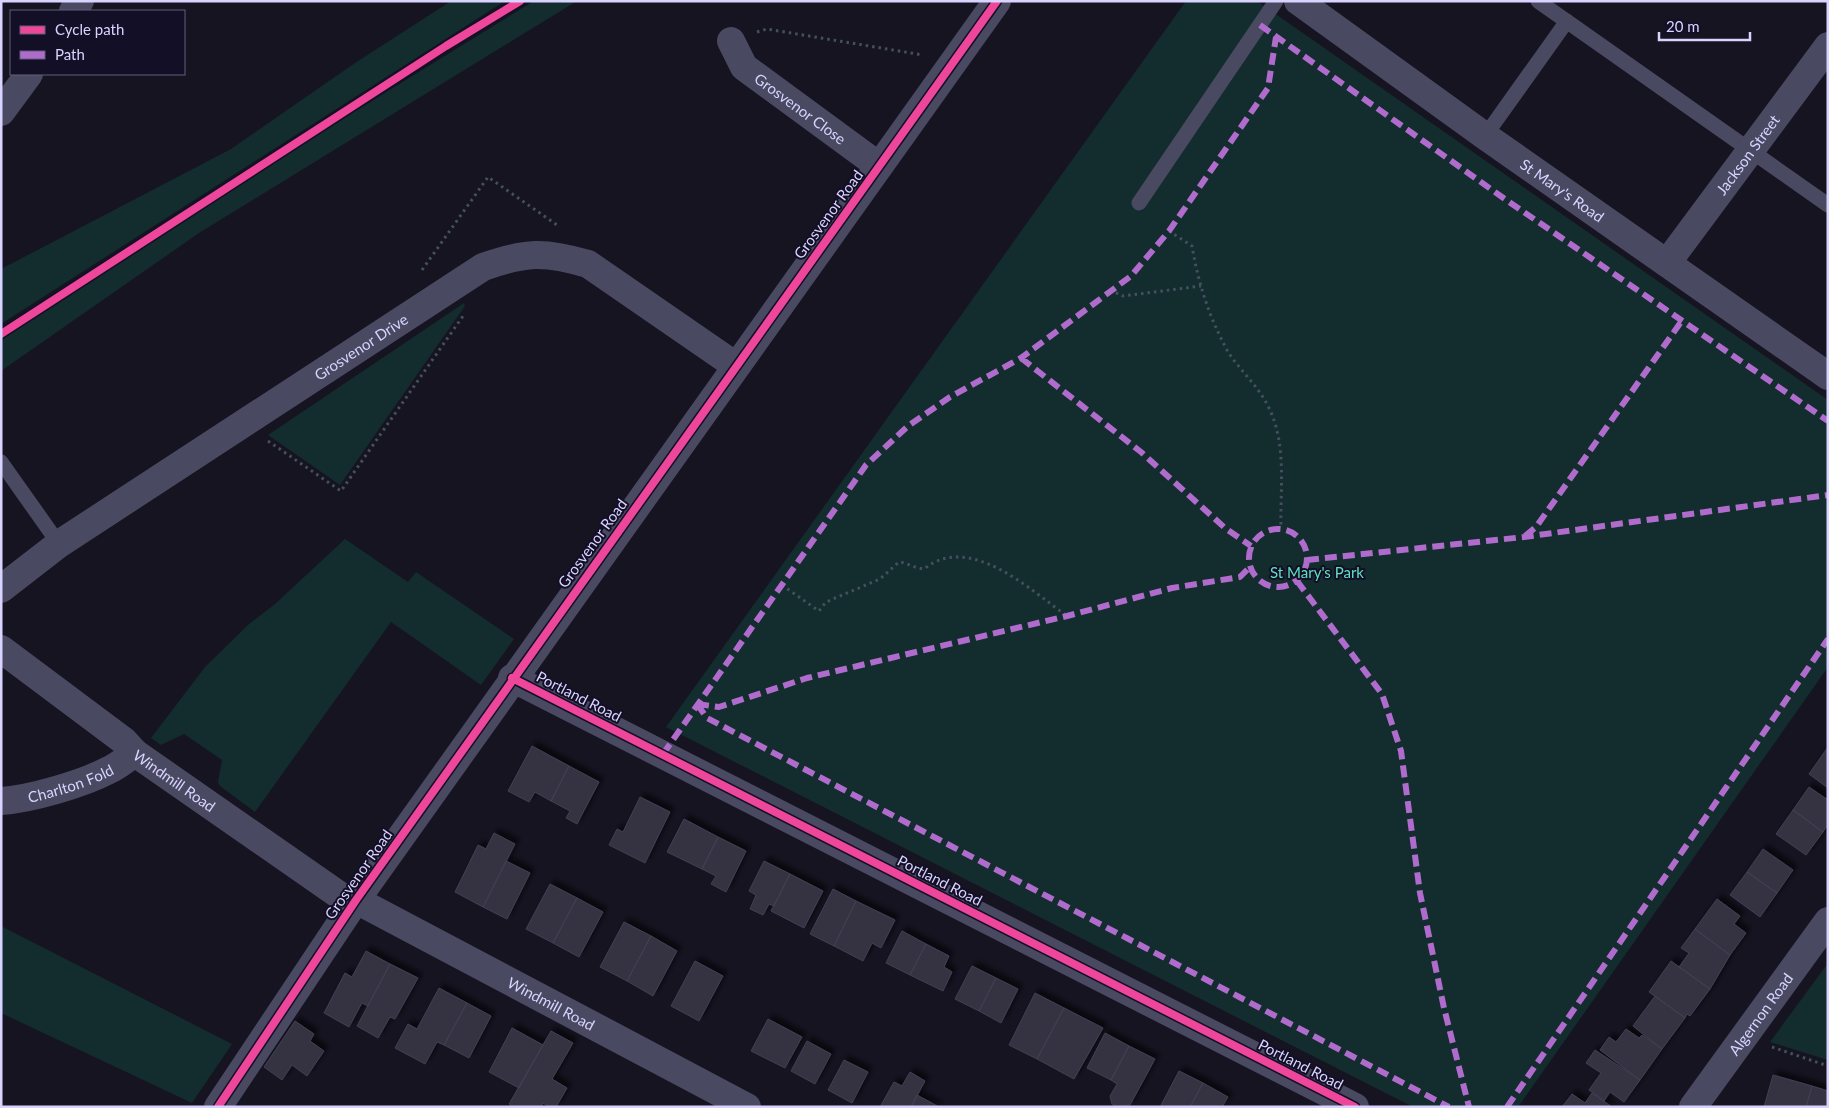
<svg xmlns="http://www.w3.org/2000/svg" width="1829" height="1108" font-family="Lato,sans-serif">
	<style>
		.green { fill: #132c2d }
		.building { fill: #343243; stroke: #433f54; filter: url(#shadow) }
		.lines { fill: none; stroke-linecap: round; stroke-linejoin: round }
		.path { stroke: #44505f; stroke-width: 3; stroke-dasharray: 2.5 4; stroke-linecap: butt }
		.lane { stroke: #4a4962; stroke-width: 15 }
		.street { stroke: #4a4962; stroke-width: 28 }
		.quiet { stroke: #b06ccc; stroke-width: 6; stroke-dasharray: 12 6; stroke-linecap: butt }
		.cycleway-casing { stroke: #130f26; stroke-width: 11 }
		.cycleway { stroke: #ed469a; stroke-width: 8 }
		.labels { text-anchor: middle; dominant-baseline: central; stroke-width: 4; stroke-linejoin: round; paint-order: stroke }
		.street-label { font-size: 15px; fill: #d9d4ff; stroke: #130f26 }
		.park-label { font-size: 15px; fill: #5fe0c0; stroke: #130f26 }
	</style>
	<defs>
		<filter id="shadow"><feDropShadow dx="4.5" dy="-4.5" stdDeviation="2.5" flood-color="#0009"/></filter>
	</defs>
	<rect width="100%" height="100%" fill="#161421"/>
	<path class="green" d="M 451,1 L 505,1 L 1,324 L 1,269 L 231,149 L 355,63 Z
		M 534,1 L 577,1 L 199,233 L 1,371 L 1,338 L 354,112 Z
		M 1186,1 L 1257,1 L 1828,400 L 1828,667 L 1518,1107 L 1413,1107 L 666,727 Z
		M 464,303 L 465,306 L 340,485 L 268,435 Z
		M 345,539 L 408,582 L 416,572 L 514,639 L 481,685 L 391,622 L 255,812 L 220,786 L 218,782 L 222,760 L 184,734 L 161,745 L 151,738 L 205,667 L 249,624 L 275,604 Z
		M 1,926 L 232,1044 L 192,1103 L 1,1013 Z
		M 1828,963 L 1828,1060 L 1770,1042 Z"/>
	<path class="building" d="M 532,746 L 569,766 L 551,801 L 535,792 L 529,802 L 508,791 Z
		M 1828,747 L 1828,788 L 1809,774 Z
		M 569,766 L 599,782 L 577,824 L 566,818 L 570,811 L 551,801 Z
		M 1809,787 L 1828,800 L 1828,824 L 1823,832 L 1793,810 Z
		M 640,797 L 670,812 L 645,863 L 609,845 L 617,829 L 623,832 Z
		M 1793,810 L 1823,832 L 1806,855 L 1776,834 Z
		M 684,819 L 718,837 L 702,869 L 667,852 Z
		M 494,833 L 515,844 L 483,907 L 455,892 L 478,845 L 486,849 Z
		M 718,837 L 746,851 L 726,892 L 711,884 L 716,876 L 702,869 Z
		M 1763,849 L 1793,870 L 1777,893 L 1747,872 Z
		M 506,861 L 530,873 L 507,919 L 483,907 Z
		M 764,861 L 790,874 L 774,906 L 769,904 L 763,915 L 750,909 L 756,895 L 749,891 Z
		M 1747,872 L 1777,893 L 1760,917 L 1730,895 Z
		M 790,874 L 823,891 L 804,928 L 771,911 Z
		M 550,884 L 577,898 L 553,943 L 526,929 Z
		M 833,889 L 856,901 L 834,946 L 810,934 Z
		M 577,898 L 603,912 L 579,957 L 553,943 Z
		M 1717,899 L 1740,916 L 1734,924 L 1746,933 L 1730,955 L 1695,929 Z
		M 856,901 L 895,920 L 881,948 L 872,943 L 863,961 L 834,946 Z
		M 624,922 L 651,936 L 627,981 L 600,967 Z
		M 1695,929 L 1730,955 L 1710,989 L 1679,967 L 1689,953 L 1681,948 Z
		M 902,931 L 926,944 L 910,975 L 886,963 Z
		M 651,936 L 677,951 L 653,996 L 627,981 Z
		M 926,944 L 949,956 L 944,967 L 952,972 L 943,991 L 910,975 Z
		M 366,951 L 390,964 L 368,1006 L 362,1003 L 349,1027 L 324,1013 L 345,973 L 352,977 Z
		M 695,961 L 723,976 L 699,1021 L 671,1006 Z
		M 1671,961 L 1710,989 L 1690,1016 L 1687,1014 L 1685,1018 L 1649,992 Z
		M 390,964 L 418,978 L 395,1019 L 390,1017 L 378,1038 L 357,1026 Z
		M 972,966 L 996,978 L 979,1011 L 955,999 Z
		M 996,978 L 1018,989 L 1001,1023 L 979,1011 Z
		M 439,988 L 467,1003 L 444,1045 L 437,1042 L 425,1064 L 395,1048 L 408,1024 L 417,1029 Z
		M 1035,993 L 1064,1008 L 1037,1059 L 1009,1045 Z
		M 1655,996 L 1685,1018 L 1662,1049 L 1633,1026 Z
		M 467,1003 L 491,1016 L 469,1058 L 444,1045 Z
		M 1064,1008 L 1103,1028 L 1074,1079 L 1037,1059 Z
		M 768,1019 L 802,1037 L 785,1068 L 751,1051 Z
		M 295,1021 L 314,1034 L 310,1041 L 324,1051 L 307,1076 L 292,1065 L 282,1080 L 264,1067 Z
		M 512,1028 L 543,1045 L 519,1088 L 489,1072 Z
		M 1626,1029 L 1639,1038 L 1642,1035 L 1662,1049 L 1640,1080 L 1600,1050 L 1609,1037 L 1616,1042 Z
		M 551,1031 L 573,1043 L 552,1079 L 567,1088 L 556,1107 L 550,1107 L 543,1103 L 541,1107 L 513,1107 L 509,1104 Z
		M 1105,1033 L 1129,1046 L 1111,1080 L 1087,1068 Z
		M 807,1041 L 831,1054 L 815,1084 L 791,1071 Z
		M 1129,1046 L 1155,1059 L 1130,1105 L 1117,1107 L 1112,1104 L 1110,1096 L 1117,1084 L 1111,1080 Z
		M 1595,1050 L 1640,1080 L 1624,1102 L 1610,1092 L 1604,1101 L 1589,1090 L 1601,1073 L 1586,1063 Z
		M 844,1060 L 868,1072 L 852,1103 L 828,1090 Z
		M 1179,1071 L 1203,1083 L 1190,1107 L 1160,1107 Z
		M 910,1072 L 925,1081 L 911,1107 L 880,1107 L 894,1082 L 902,1086 Z
		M 1773,1075 L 1812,1086 L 1806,1107 L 1764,1107 Z
		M 1203,1083 L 1228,1097 L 1222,1107 L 1190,1107 Z
		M 1812,1086 L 1828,1091 L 1828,1107 L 1806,1107 Z
		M 1592,1093 L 1612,1107 L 1562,1107 L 1572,1094 L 1585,1103 Z
		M 917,1095 L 939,1107 L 911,1107 Z"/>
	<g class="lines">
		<path class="path" d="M 757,32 L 767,29 L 923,55
			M 1169,231 L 1192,246 C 1198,282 1209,317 1227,350 C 1239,370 1258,385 1269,408 C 1287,445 1280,489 1281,528
			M 422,270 L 488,177 L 557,225
			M 1110,290 L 1123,296 L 1201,286
			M 268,441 L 341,491 L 463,316
			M 782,585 L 819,611 L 826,602 L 880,579 L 899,562 C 908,563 914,568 924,569 C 970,532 1030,590 1067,616
			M 1772,1047 L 1828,1066"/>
		<path class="lane" d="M 1538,1 L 1828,205
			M 1485,136 L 1567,21
			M 1139,203 L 1276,1
			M 1,462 L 59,544"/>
		<g class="street">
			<path id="s1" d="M 1298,1 L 1485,136 L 1828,376"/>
			<path d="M 73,11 L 80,1"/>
			<path id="s2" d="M 731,41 L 744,67 L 879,166"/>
			<path d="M 1,112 L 29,74"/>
			<path id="s3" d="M 1667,263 L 1828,46"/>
			<path id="s4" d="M 1,589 L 59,544 L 483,267 C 526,252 544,251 588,264 L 736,366"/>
			<path id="s5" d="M 1,649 L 124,741 L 135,753 L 352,904"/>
			<path d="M 512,678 L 1355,1107"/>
			<path id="s6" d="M 1,801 C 31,799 82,784 109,770 C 118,766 126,759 135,753"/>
			<path id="s7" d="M 356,900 L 747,1107"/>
			<path d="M 218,1107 L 356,900 L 997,1"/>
			<path id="s8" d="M 1693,1107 L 1828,921"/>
		</g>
		<path class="quiet" d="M 1260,25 L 1502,197 L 1828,421
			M 1021,358 L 1141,452 L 1225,528 L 1251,546
			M1249 558a29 29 0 1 1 58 0a29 29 0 1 1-58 0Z
			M 1525,536 L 1536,527 L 1681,322
			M 1307,560 L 1524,537 L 1828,495
			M 1297,581 L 1382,694 L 1401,751 L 1420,893 L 1444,1008 L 1469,1107
			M 697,704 L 707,718 L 1449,1107
			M 697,704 L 719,707 L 807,678 L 1067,616 L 1172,588 L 1240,577 L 1250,567
			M 663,754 L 866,465 L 908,426 L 950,397 L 1021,358 L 1131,276 L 1169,231 L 1268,88 L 1276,37
			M 1507,1107 L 1828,639"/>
		<defs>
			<path id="cycleway" d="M 1,334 L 446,46 L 520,1
				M 512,678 L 1355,1107
				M 218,1107 L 356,900 L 997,1"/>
		</defs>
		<use href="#cycleway" class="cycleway-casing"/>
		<use href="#cycleway" class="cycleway"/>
	</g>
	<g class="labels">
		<g class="street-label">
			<text stroke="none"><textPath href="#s2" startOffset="99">Grosvenor Close</textPath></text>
			<text stroke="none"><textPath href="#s3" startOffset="135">Jackson Street</textPath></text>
			<text stroke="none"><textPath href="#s1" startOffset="325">St Mary's Road</textPath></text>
			<text transform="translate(828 214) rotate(-54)">Grosvenor Road</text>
			<text stroke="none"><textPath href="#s4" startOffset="434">Grosvenor Drive</textPath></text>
			<text transform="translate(592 543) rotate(-54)">Grosvenor Road</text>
			<text transform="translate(579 696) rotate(27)">Portland Road</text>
			<text stroke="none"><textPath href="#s5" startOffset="218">Windmill Road</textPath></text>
			<text stroke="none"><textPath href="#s6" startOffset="72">Charlton Fold</textPath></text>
			<text transform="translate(358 874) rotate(-55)">Grosvenor Road</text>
			<text transform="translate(940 880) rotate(27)">Portland Road</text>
			<text stroke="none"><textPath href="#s7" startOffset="221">Windmill Road</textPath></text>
			<text stroke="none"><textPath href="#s8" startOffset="115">Algernon Road</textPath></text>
			<text transform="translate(1301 1064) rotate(27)">Portland Road</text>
		</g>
		<g class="park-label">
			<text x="1317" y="572">St Mary's Park</text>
		</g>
	</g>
	<rect width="1829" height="1108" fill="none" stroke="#d9d4ff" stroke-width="5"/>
	<rect x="10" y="10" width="175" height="65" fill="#130f26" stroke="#625e7d"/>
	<rect x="20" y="26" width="25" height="8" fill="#ed469a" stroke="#625e7d"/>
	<text x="55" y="35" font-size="15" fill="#d9d4ff">Cycle path</text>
	<rect x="20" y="51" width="25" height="8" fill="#b06ccc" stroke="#625e7d"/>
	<text x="55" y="60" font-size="15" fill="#d9d4ff">Path</text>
	<path d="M1659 32v8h91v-8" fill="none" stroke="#d9d4ff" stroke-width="2.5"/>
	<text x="1666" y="32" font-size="15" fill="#d9d4ff" stroke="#130f26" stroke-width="4" paint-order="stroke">20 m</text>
</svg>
